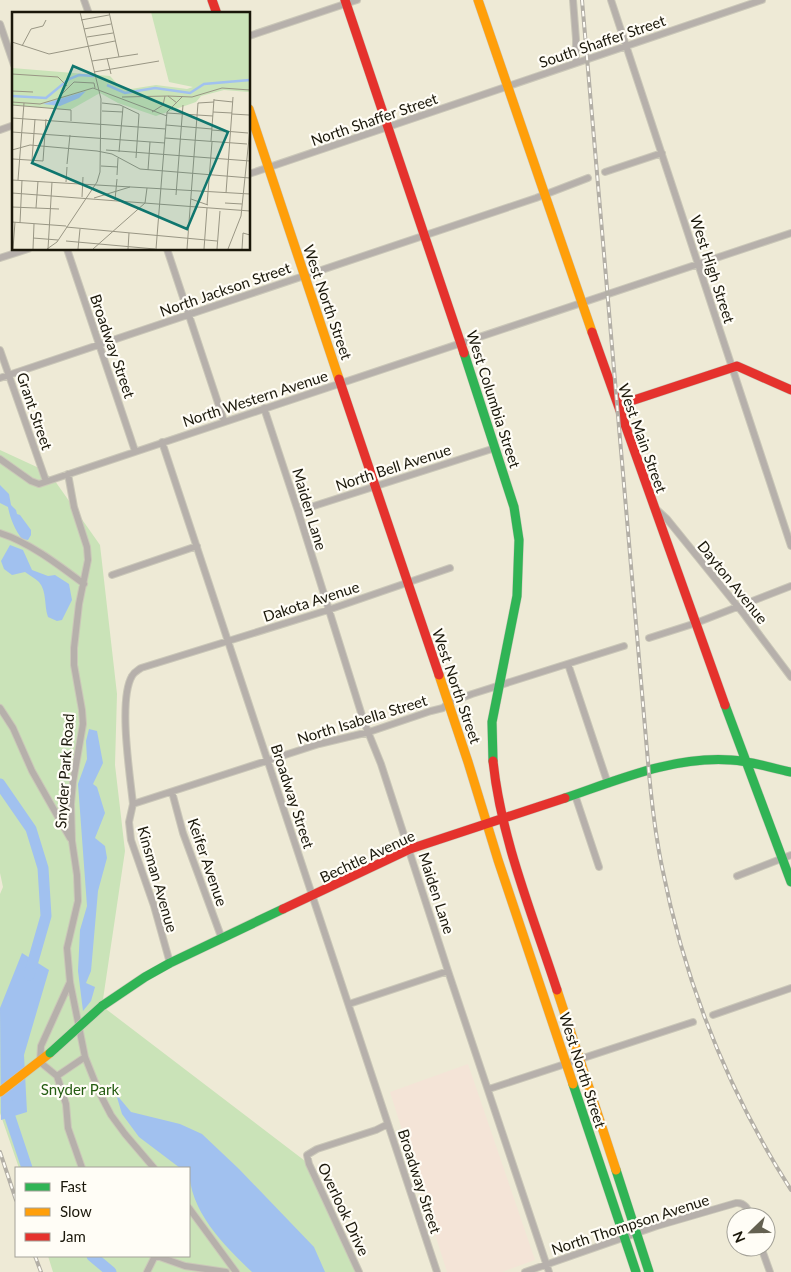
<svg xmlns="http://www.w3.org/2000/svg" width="791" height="1272" font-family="Lato,sans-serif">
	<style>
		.education { fill: #f4e4d7 }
		.green { fill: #cae3b8 }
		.water { fill: #a1c1ef }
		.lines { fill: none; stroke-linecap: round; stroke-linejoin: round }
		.river { stroke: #a1c1ef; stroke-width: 11 }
		.street-casing { stroke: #cac7b8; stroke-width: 8 }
		.fast-casing { stroke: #cac7b8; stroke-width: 10 }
		.slow-casing { stroke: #cac7b8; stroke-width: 10 }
		.jam-casing { stroke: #cac7b8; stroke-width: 10 }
		.street { stroke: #b6b0ab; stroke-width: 6 }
		.fast { stroke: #30b455; stroke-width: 9 }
		.slow { stroke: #ff9f0a; stroke-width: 9 }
		.jam { stroke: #e5322d; stroke-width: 9 }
		.rail-casing { stroke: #b3afa6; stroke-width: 4 }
		.rail { stroke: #fffdf6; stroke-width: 2; stroke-dasharray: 5.5; stroke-linecap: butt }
		.fast-bridge-casing { stroke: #cac7b8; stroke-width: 10; stroke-linecap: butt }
		.fast-bridge { stroke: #30b455; stroke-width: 9 }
		.labels { text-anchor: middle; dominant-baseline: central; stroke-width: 4.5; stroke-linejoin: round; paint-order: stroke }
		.street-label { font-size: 15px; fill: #1a170a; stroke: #fffdf6 }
		.park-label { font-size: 15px; fill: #245c12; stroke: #fffdf6 }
		.inset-river { fill: none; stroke: #a1c1ef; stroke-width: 2.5 }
		.inset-road { fill: none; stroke: #999684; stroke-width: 1 }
		.view { fill: #0f766e; fill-opacity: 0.15; stroke: #0f766e; stroke-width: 2.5 }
		.inset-edge { fill: none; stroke: #1a170a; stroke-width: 2.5 }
	</style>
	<rect width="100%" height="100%" fill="#eeead6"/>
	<path class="education" d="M 468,1064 L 535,1260 L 502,1272 L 447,1272 L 390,1092 Z"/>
	<path class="green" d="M 0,450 L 39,468 L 55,481 L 100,545 L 117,694 L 115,765 L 125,851 L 102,1006 L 309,1164 L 358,1272 L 53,1272 L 48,1256 L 189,1256 L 189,1168 L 19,1168 L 0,1113 L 0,894 L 3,887 L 0,873 Z"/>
	<path class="water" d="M 0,485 L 9,494 L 11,505 L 16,510 L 17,514 L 20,515 L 31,530 L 31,535 L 28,540 L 22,539 C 15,530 10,518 8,507 L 0,503 Z
		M 10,545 L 23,550 L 32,570 L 48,576 L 55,575 L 69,584 L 72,600 L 62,620 L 57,621 L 48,617 C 44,606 47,591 39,582 C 35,578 29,575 25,572 L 12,575 L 4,569 L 1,561 Z
		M 89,729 L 97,731 L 103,763 L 93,784 L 97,787 L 105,813 L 95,838 L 105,846 L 107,858 L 98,891 L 91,971 L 86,983 L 95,987 L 91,1001 L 83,1011 L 78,971 L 80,930 L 87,906 L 78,784 L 87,759 L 86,741 Z
		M 22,953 L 49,970 L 24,1055 L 27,1112 L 1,1120 L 0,1008 Z
		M 116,1094 L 131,1112 L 180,1124 L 202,1134 L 239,1169 L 314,1247 L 325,1272 L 252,1272 C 223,1244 189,1211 189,1168 L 180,1168 L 139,1137 L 122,1114 Z"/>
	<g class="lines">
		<path class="river" d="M 0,784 L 31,829 L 43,868 L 46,916 L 29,975
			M 8,1103 L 8,1111 L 27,1168
			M 92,1256 L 111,1272"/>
		<defs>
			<path id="street" d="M 84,0 L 89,14
				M 573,0 L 576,39 L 576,63
				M 611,0 L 791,546
				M 0,24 L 14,65
				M 249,36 L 357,0
				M 0,130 L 14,125
				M 605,172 L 662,153
				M 249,174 L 762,0
				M 67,249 L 135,451
				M 167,249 L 224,421
				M 0,258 L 28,249
				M 0,350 L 46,481
				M 0,378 L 536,198 L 588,178
				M 264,408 L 298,511 L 364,722 L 381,764 L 448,971 L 549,1272
				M 162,442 L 437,1272
				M 0,459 L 31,481 L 39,484 L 791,233
				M 68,474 L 74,507 L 87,547 L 88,560 L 79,604 L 74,648 L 74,665 L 82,710 L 83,724 L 73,782 L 71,804 L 72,841 L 77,875 L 78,901 L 67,948 L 70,982 L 85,1057 L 99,1092 L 111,1115 L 125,1134 L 154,1168
				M 654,507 L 667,519 L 743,613 L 791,677
				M 298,511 L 495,448
				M 0,533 C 29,542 60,566 84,584
				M 112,575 L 197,546
				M 649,638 L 696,623 L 791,586
				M 568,664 L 608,784
				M 0,708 L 13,728 L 32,771 L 70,838
				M 172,792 L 183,833 L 222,939
				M 575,795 L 599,867
				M 133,804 L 319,744 L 369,732 L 431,711 L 443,708 L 448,703 L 472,694 L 624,646
				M 737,876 L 791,855
				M 170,963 L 154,906 L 131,840 L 129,822 L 133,804 C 130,775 118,700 132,676 C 134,672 137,671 141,668 L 328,610 L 450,568
				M 349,1004 L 448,971
				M 713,1015 L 791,988
				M 57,1076 L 40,1062 L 41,1046 L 70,982
				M 489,1089 L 693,1022
				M 82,1168 L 68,1128 L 66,1104 L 57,1076 L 85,1057
				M 189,1208 L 236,1272
				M 761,1247 L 770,1272
				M 157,1256 L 185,1266 L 226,1272
				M 147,1272 L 155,1256
				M 359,1272 L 309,1164 L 307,1155 L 317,1149 L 376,1130 L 388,1124
				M 525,1272 L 657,1226 L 736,1203 C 745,1202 748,1209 751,1217"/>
			<path id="fast" d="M 464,353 L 514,507 L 519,540 L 517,596 L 492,722 L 493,761
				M 725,705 L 791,882
				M 565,798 C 618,780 673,756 731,760 C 751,761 771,768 791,772
				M 102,1006 L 145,977 L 170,963 L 283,909
				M 573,1084 L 636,1272
				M 616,1170 L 649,1272"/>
			<path id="slow" d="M 478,0 L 592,332
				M 249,109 L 339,379
				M 439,675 L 468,762 L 498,860 L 573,1084
				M 557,990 L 616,1170
				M 0,1092 L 50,1053"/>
			<path id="jam" d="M 212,0 L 217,14
				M 345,0 L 464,353
				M 592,332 L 725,705
				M 339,379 L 439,675
				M 625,403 L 737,366 L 791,390
				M 493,761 C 501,839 533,916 557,990
				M 283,909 L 410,849 L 565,798"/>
		</defs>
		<use href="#street" class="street-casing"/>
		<use href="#fast" class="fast-casing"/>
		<use href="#slow" class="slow-casing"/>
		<use href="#jam" class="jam-casing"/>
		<use href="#street" class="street"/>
		<use href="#fast" class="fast"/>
		<use href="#slow" class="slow"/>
		<use href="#jam" class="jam"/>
		<defs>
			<path id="rail" d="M 582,0 L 648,762 C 651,797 655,833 662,867 C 685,983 728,1091 791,1190
				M 0,1152 L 16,1200
				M 35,1256 L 41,1272"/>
		</defs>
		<use href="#rail" class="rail-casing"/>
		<use href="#rail" class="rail"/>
		<defs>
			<path id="fast-bridge" d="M 50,1053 L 102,1006"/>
		</defs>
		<use href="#fast-bridge" class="fast-bridge-casing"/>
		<use href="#fast-bridge" class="fast-bridge"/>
	</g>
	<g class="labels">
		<g class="street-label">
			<text transform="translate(602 41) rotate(-19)">South Shaffer Street</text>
			<text transform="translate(374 119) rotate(-19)">North Shaffer Street</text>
			<text transform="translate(713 269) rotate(72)">West High Street</text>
			<text transform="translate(225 289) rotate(-19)">North Jackson Street</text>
			<text transform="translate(328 302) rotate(71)">West North Street</text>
			<text transform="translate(113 346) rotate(71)">Broadway Street</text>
			<text transform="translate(255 398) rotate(-18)">North Western Avenue</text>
			<text transform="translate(494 399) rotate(72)">West Columbia Street</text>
			<text transform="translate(35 411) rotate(71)">Grant Street</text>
			<text transform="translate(643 438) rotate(70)">West Main Street</text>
			<text transform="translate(393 467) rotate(-18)">North Bell Avenue</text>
			<text transform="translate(310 509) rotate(73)">Maiden Lane</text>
			<text transform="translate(733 582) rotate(51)">Dayton Avenue</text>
			<text transform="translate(311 601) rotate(-18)">Dakota Avenue</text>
			<text transform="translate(457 686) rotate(71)">West North Street</text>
			<text transform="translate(362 719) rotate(-17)">North Isabella Street</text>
			<text transform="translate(64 771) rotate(-86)">Snyder Park Road</text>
			<text transform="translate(293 796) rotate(72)">Broadway Street</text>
			<text transform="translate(367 856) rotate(-25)">Bechtle Avenue</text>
			<text transform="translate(208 862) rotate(71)">Keifer Avenue</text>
			<text transform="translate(158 879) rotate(74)">Kinsman Avenue</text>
			<text transform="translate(437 893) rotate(72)">Maiden Lane</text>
			<text transform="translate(583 1070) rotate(72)">West North Street</text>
			<text transform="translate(420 1181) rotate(72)">Broadway Street</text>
			<text transform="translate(344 1209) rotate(65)">Overlook Drive</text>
			<text transform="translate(630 1224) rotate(-18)">North Thompson Avenue</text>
		</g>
		<g class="park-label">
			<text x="80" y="1089">Snyder Park</text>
		</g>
	</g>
	<g transform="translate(12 12)">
		<rect width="238" height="238" fill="#eeead6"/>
		<path d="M 139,0 L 237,0 L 237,80 L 212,78 L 189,84 L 184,90 L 144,104 L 106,91 L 88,81 L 58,98 L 0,93 L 0,56 L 98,64 L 108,75 L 119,77 L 144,73 L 175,77 L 181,75 L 157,70 Z" fill="#cae3b8"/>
		<path d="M 74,79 L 67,86 L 48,94 L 31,92 Z" fill="#a1c1ef"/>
		<path class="inset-river" d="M 95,73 L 113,81 L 143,76 L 178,81 L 192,72 L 238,68M 0,84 L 34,86 L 57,67 L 67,63 L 82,64"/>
		<path class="inset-road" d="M 97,0 L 107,45M 69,8 L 97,3M 72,17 L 99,12M 75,25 L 101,21M 0,30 L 37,42 L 103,29M 10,34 L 19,17 L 31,14 L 34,8M 95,46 L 99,62M 80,49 L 126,42M 82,60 L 147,49M 0,62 L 46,65 L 55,74M 0,79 L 21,80M 49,83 L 62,70 L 82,71 L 83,76M 156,84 L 180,85 L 210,76 L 238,78M 110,85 L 156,84 L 165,91M 202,88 L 221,90M 0,90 L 28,92 L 81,76 L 155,104M 90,91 L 108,93 L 127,102 L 124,146M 0,93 L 59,98 L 59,109M 90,99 L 111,100M 140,100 L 151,93 L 153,84M 201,100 L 220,101M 155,101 L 201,104M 220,102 L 237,103M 0,106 L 154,117M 154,113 L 200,117M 200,118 L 236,121M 0,120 L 153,131M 153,126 L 235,132M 199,129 L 202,87M 0,138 L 18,133 L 85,139 L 100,142 L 128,157 L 238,166M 94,138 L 238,149M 107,140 L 111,95M 1,147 L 31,149 L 34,107M 20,148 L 23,107M 55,152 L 58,123M 89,154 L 106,155M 136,158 L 138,130M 105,163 L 106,146M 0,168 L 238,182M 6,168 L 12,91M 54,170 L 55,155M 0,181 L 238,199M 214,181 L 221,85M 164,183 L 171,93M 70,185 L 71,165M 82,186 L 118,175M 179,187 L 196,193M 103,188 L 105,167M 133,191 L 135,176M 213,191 L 230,192M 195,193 L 200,130M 0,195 L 47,197M 24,196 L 26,169M 0,210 L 54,214M 8,211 L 10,168M 54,215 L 205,229M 21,226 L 46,228M 54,229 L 143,237M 1,237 L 3,210M 21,237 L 22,212M 35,237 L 45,230 L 85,170 L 88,160 L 89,87 L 68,0M 36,237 L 40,170M 66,237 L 68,217M 81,237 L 133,191M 116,237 L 117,221M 144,237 L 155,100 L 171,84M 175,237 L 186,91 L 202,90M 192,237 L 195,196M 205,237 L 208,199M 216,237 L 229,204 L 238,117M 230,237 L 231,221 L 238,223"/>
		<path class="view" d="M 61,54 L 216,120 L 175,217 L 20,151 Z"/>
		<rect width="238" height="238" class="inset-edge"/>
	</g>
	<rect x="15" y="1167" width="175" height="90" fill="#fffdf6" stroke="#a3a198"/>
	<rect x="25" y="1183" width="25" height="8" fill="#30b455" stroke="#a3a198"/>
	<text x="60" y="1192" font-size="15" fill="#1a170a">Fast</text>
	<rect x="25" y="1208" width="25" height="8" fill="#ff9f0a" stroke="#a3a198"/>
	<text x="60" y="1217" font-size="15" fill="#1a170a">Slow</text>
	<rect x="25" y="1233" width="25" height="8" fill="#e5322d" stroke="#a3a198"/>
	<text x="60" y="1242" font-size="15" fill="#1a170a">Jam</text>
	<g transform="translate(751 1232) rotate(247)"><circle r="24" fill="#fffdf6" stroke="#a3a198"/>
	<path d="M0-4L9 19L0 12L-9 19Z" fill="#646151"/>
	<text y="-8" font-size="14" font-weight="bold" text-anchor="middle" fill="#1a170a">N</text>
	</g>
</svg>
